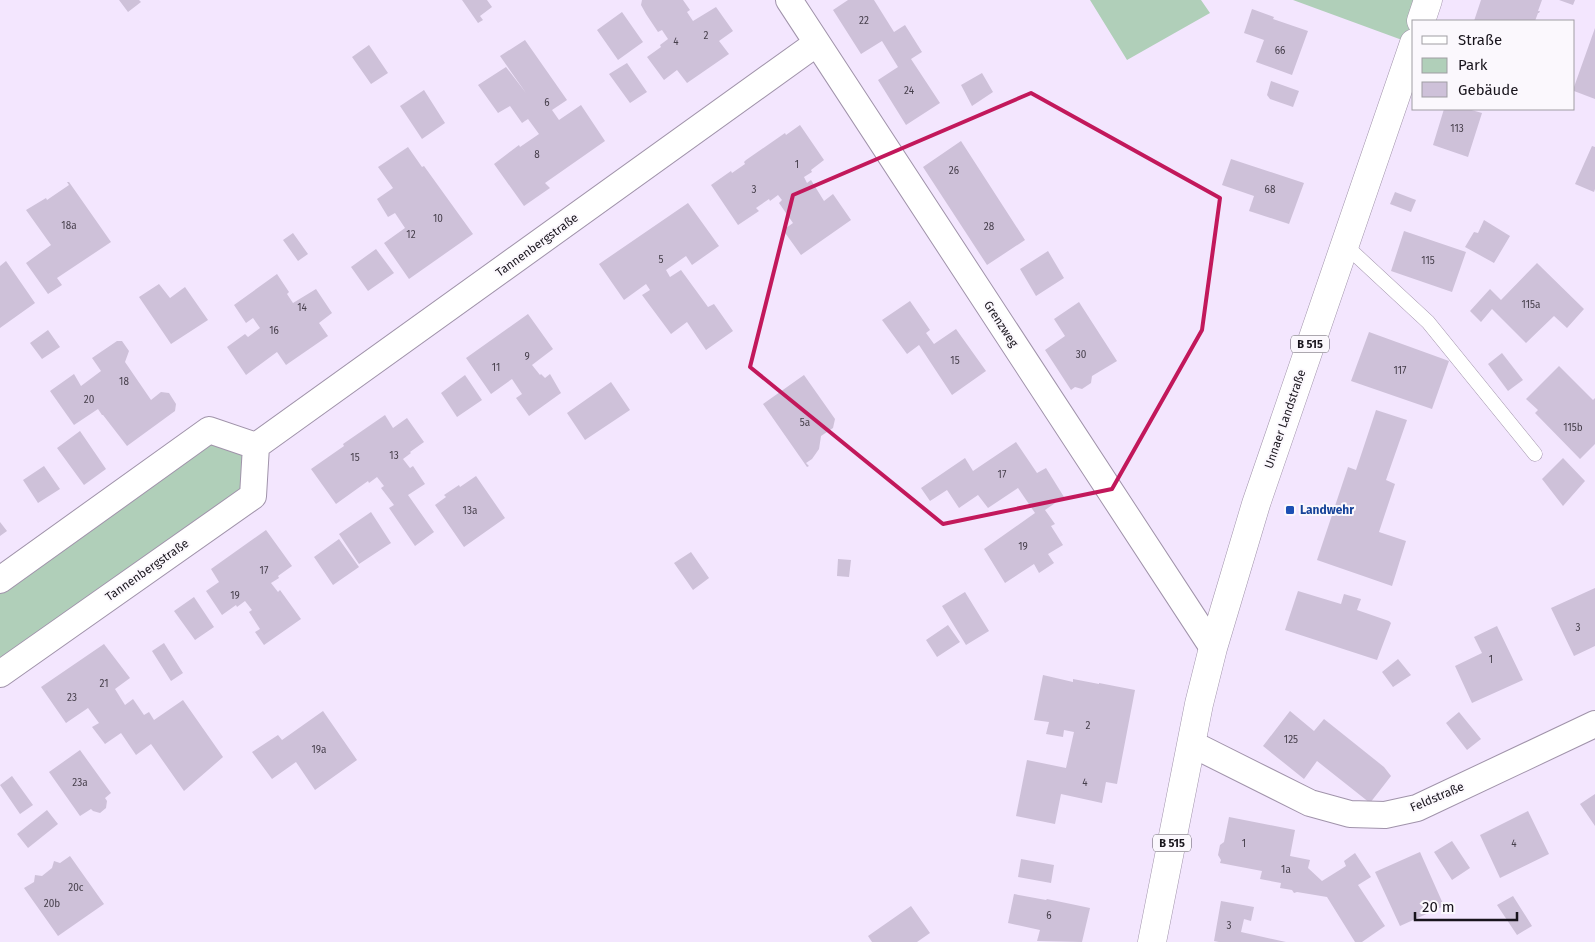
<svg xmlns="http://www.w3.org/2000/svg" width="1595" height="942" font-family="'Fira Sans',sans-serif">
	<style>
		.green { fill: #b0cfb9 }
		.building { fill: #cec1d9 }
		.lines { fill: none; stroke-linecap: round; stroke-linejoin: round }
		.lane-casing { stroke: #a093aa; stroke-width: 15 }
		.street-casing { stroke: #a093aa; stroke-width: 28 }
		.primary-casing { stroke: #a093aa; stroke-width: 29 }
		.lane { stroke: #fff; stroke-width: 14 }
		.street { stroke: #fff; stroke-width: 26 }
		.primary { stroke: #fff; stroke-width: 28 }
		.marked { fill: none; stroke: #c2185b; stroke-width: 4; stroke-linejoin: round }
		.transit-dot { fill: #1a4fb4; stroke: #fbf8fd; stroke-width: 2 }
		.labels { text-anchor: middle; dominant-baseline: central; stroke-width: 4; stroke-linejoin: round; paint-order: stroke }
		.number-label { font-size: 10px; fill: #463f4b }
		.shield { fill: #fbf8fd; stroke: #5c5860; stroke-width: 1 }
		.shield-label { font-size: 11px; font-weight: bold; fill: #18141c }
		.street-label { font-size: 12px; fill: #18141c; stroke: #fbf8fd }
		.transit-label { font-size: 12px; font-weight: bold; fill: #164399; stroke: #fbf8fd; text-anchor: start }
	</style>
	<rect width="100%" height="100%" fill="#f3e6fe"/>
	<path class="green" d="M 1090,0 L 1201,0 L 1210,13 L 1127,60 Z
		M 1293,0 L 1428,0 L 1413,44 Z
		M 211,440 L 247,453 L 244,493 L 0,665 L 0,588 Z"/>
	<path class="building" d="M 119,0 L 139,0 L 141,2 L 128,12 Z
		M 462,0 L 487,0 L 492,7 L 480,16 L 483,20 L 478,23 Z
		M 642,0 L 683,0 L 690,10 L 687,12 L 693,21 L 716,7 L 733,31 L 719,41 L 729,54 L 687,83 L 677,70 L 664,80 L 647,57 L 661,47 L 660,45 L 668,39 L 662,30 L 658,32 L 646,14 L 641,5 Z
		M 848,0 L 874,0 L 894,32 L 905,25 L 922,52 L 911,59 L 940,103 L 906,125 L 878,80 L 898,67 L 882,41 L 861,54 L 833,10 Z
		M 1481,0 L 1542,0 L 1538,11 L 1540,11 L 1539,13 L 1538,13 L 1535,21 L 1474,21 Z
		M 1559,0 L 1575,0 L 1573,5 Z
		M 1252,9 L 1274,17 L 1273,19 L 1308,31 L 1292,75 L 1256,62 L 1264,40 L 1244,33 Z
		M 622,12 L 643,42 L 618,60 L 597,30 Z
		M 1595,28 L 1595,99 L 1574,91 L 1574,87 Z
		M 525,40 L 567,100 L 552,110 L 559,120 L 581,105 L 605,141 L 545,183 L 550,188 L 524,206 L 494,164 L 519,145 L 520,147 L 539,134 L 528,119 L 522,123 L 510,106 L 498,113 L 478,85 L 506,67 L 526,93 L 500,56 Z
		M 369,45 L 388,73 L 371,84 L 352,57 Z
		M 627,63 L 647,92 L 630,103 L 609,74 Z
		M 982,73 L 993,92 L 972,106 L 961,85 Z
		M 1271,81 L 1299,91 L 1293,107 L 1270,99 L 1267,95 Z
		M 424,90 L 445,123 L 422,139 L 400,106 Z
		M 1444,109 L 1468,109 L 1482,113 L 1468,157 L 1433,145 Z
		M 800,125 L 824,160 L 811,170 L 812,172 L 804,177 L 807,183 L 811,180 L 824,201 L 833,194 L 851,220 L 801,255 L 783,230 L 793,223 L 779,203 L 782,200 L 778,195 L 770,201 L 769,199 L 756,208 L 759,211 L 738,225 L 711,185 L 731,171 L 732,173 L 745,164 L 744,162 L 746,160 L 785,133 L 786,135 Z
		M 961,141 L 1025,240 L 987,265 L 923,167 Z
		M 1592,146 L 1595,147 L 1595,189 L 1594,192 L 1575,184 Z
		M 408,147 L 422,167 L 424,166 L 473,234 L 409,279 L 384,243 L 405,228 L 395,213 L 388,217 L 377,199 L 393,188 L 378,167 Z
		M 1231,159 L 1304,183 L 1289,224 L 1249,211 L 1254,196 L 1222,185 Z
		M 67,182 L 69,182 L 111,242 L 57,278 L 62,285 L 48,294 L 26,263 L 51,245 L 26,210 L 46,198 L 47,200 L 69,185 Z
		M 1395,192 L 1416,200 L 1411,212 L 1390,204 Z
		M 688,203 L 719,246 L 692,265 L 686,256 L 666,270 L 670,277 L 681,270 L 708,307 L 714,304 L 733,331 L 706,350 L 687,322 L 671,334 L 642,295 L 650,290 L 646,284 L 624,300 L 599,264 Z
		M 1484,220 L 1510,236 L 1494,263 L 1465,247 L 1474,232 L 1478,233 Z
		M 1404,231 L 1466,252 L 1452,292 L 1391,271 Z
		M 293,233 L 308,254 L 298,261 L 283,240 Z
		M 376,249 L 394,273 L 368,291 L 351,267 Z
		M 1048,251 L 1064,278 L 1036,296 L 1020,269 Z
		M 6,261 L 35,303 L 0,328 L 0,266 Z
		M 1537,263 L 1584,309 L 1567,328 L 1554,316 L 1526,343 L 1492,309 L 1481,322 L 1470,311 L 1490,289 L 1501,300 Z
		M 277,274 L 289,292 L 287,294 L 293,303 L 316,289 L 332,313 L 319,323 L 328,336 L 286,365 L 277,352 L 246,375 L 227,347 L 245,334 L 248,337 L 260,328 L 253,318 L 246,323 L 234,305 Z
		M 159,284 L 170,298 L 185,287 L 208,320 L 171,344 L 139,297 Z
		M 910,301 L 930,330 L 926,333 L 934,344 L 956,329 L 986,371 L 952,395 L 919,345 L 907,354 L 882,320 Z
		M 1079,302 L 1117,361 L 1092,376 L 1091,383 L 1082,389 L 1075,387 L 1071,390 L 1045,350 L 1065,336 L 1054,319 Z
		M 528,314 L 553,349 L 532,365 L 540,375 L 541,374 L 545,378 L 550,374 L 561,393 L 529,416 L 516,398 L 522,394 L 512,379 L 491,394 L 466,358 Z
		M 48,330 L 60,347 L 42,359 L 30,343 Z
		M 1369,332 L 1449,361 L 1432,409 L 1351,381 Z
		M 117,341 L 122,341 L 129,351 L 125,362 L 151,400 L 161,392 L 169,393 L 176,404 L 175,411 L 127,446 L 103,415 L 102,415 L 98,409 L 74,425 L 50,391 L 74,374 L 81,386 L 101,371 L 92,358 Z
		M 1502,353 L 1523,380 L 1508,391 L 1488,364 Z
		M 1559,366 L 1593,400 L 1595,398 L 1595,444 L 1580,459 L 1535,413 L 1538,410 L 1526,399 Z
		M 465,375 L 482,400 L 457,417 L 441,393 Z
		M 804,375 L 835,419 L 833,428 L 821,436 L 819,449 L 812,459 L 806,463 L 809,466 L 807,467 L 763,404 Z
		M 611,382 L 630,410 L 585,440 L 567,413 Z
		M 1376,410 L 1407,420 L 1386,480 L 1395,484 L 1379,532 L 1406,541 L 1392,586 L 1317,560 L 1348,467 L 1356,470 Z
		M 385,415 L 393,428 L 407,418 L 424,442 L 410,452 L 411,453 L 403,459 L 410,468 L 413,466 L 425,484 L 408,495 L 434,532 L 415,546 L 389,508 L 394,505 L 381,488 L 384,486 L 377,477 L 369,483 L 368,481 L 336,504 L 311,469 L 344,446 L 343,444 Z
		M 80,431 L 106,469 L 84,485 L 57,448 Z
		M 1016,442 L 1037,473 L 1046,468 L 1064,497 L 1045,510 L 1055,524 L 1051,526 L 1063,545 L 1048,554 L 1054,563 L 1039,573 L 1034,564 L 1005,583 L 984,549 L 1035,513 L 1018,488 L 988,508 L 978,495 L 959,508 L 947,490 L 930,501 L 921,488 L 965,458 L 973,471 Z
		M 1563,458 L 1585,481 L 1563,506 L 1542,479 Z
		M 44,466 L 60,489 L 38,503 L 23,480 Z
		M 476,476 L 505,518 L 464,547 L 435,505 L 446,497 L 444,495 L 459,485 L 460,487 Z
		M 371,512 L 391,543 L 359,564 L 339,534 Z
		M 0,522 L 7,531 L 0,536 Z
		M 266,530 L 292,566 L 278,576 L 279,578 L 271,583 L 278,592 L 280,590 L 301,619 L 264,645 L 255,632 L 260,629 L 249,612 L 252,610 L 245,601 L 237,607 L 236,605 L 222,615 L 206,591 L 219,582 L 211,569 Z
		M 339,539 L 359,567 L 333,585 L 314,557 Z
		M 691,552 L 709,578 L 693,590 L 674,563 Z
		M 838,559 L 851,560 L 849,577 L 837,576 Z
		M 1595,588 L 1595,646 L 1574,656 L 1551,608 Z
		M 1298,591 L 1341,604 L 1344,594 L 1361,599 L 1357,610 L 1389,621 L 1391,623 L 1377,660 L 1285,630 Z
		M 965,592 L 989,631 L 966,645 L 942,606 Z
		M 194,597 L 214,627 L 195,640 L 174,611 Z
		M 948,625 L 960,642 L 937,657 L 926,640 Z
		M 1497,626 L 1523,680 L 1472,703 L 1455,666 L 1482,653 L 1474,637 Z
		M 164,643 L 183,673 L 171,681 L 152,651 Z
		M 104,644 L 130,678 L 115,689 L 125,705 L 133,699 L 144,715 L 149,712 L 154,720 L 183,700 L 223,757 L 184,791 L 151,744 L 136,755 L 121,733 L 105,744 L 92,727 L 99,723 L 88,708 L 66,723 L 41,687 Z
		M 1398,659 L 1411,675 L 1393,687 L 1382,672 Z
		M 1043,675 L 1073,682 L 1073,679 L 1099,684 L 1099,683 L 1135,690 L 1117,784 L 1106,782 L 1102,803 L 1061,794 L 1055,824 L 1016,816 L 1027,760 L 1066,768 L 1074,732 L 1064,730 L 1063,737 L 1046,734 L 1049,722 L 1034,720 Z
		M 323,711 L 357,760 L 315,790 L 296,762 L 272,779 L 252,752 L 278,735 L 282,740 Z
		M 1290,711 L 1314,731 L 1324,719 L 1384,767 L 1391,776 L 1370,803 L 1317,761 L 1304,779 L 1263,746 Z
		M 1459,712 L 1481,739 L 1467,750 L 1446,723 Z
		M 80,750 L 111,793 L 105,798 L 107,801 L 106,808 L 100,813 L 93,811 L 91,809 L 80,816 L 49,772 Z
		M 12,776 L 33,805 L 20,814 L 0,785 Z
		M 1595,794 L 1595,826 L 1580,804 Z
		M 47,810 L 58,824 L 28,848 L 17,834 Z
		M 1528,811 L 1549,854 L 1500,878 L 1480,835 Z
		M 1229,817 L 1295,830 L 1290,856 L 1310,860 L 1308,868 L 1322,881 L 1346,866 L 1344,861 L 1355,853 L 1371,877 L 1358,885 L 1385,926 L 1362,942 L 1355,942 L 1327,897 L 1297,892 L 1294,893 L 1292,890 L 1280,888 L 1281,883 L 1260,879 L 1262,871 L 1220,863 L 1221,860 L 1218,855 L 1220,845 L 1224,842 Z
		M 1452,841 L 1470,868 L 1452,880 L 1434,852 Z
		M 1420,852 L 1444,906 L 1400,926 L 1375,872 Z
		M 70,856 L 104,904 L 58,936 L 24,888 L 34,882 L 35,875 L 42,876 L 52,868 L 54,861 L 60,863 Z
		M 1021,859 L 1054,865 L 1051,883 L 1018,877 Z
		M 1014,894 L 1046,900 L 1047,899 L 1090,908 L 1082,942 L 1037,941 L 1040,930 L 1008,923 Z
		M 1513,896 L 1532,926 L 1517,935 L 1497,905 Z
		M 1221,901 L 1254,907 L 1251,921 L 1244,919 L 1241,932 L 1286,942 L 1219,942 L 1214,941 Z
		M 911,906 L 930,933 L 917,942 L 872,942 L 868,936 Z"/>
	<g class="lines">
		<defs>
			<path id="lane" d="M 1344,244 L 1428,322 L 1535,454"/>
			<path id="street" d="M 789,0 L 1213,648
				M 0,580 L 209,430 L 256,446
				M 0,674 L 253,496 L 256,446 L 817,43
				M 1192,744 L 1310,803 L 1350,814 L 1385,815 L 1417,808 L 1595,724"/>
			<path id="primary" d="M 1421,21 L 1428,0
				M 1152,942 L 1199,704 L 1213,648 L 1256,504 L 1414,43"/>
		</defs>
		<use href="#lane" class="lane-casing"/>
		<use href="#street" class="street-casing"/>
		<use href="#primary" class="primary-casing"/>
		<use href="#lane" class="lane"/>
		<use href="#street" class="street"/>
		<use href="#primary" class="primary"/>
	</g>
	<path class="marked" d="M 1031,93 L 1220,198 L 1202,330 L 1112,489 L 943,524 L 750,367 L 793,195 Z"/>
	<rect class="transit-dot" x="1285" y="505" width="10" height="10" rx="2.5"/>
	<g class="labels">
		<g class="number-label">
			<text x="864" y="21">22</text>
			<text x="706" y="36">2</text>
			<text x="676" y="42">4</text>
			<text x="1280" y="51">66</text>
			<text x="909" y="91">24</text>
			<text x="547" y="103">6</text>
			<text x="1457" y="129">113</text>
			<text x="537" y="155">8</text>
			<text x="797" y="165">1</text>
			<text x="954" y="171">26</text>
			<text x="754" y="190">3</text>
			<text x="1270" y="190">68</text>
			<text x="438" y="219">10</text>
			<text x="69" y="226">18a</text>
			<text x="989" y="227">28</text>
			<text x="411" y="235">12</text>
			<text x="661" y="260">5</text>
			<text x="1428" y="261">115</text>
			<text x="1531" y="305">115a</text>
			<text x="302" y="308">14</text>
			<text x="274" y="331">16</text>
			<text x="1081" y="355">30</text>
			<text x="527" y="357">9</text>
			<text x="955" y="361">15</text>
			<text x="496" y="368">11</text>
			<text x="1400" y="371">117</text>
			<text x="124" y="382">18</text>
			<text x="89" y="400">20</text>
			<text x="805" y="423">5a</text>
			<text x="1573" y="428">115b</text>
			<text x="394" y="456">13</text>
			<text x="355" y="458">15</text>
			<text x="1002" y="475">17</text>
			<text x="470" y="511">13a</text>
			<text x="1023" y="547">19</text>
			<text x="264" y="571">17</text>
			<text x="235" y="596">19</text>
			<text x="1578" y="628">3</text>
			<text x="1491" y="660">1</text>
			<text x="104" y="684">21</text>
			<text x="72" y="698">23</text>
			<text x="1088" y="726">2</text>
			<text x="1291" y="740">125</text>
			<text x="319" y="750">19a</text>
			<text x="80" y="783">23a</text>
			<text x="1085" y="783">4</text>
			<text x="1244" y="844">1</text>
			<text x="1514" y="844">4</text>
			<text x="1286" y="870">1a</text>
			<text x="76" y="888">20c</text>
			<text x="52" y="904">20b</text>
			<text x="1049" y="916">6</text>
			<text x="1229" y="926">3</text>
		</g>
		<g class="shield">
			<rect x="1291" y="335.5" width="38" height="17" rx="4"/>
			<rect x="1153" y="834.5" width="38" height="17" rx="4"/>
		</g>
		<g class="shield-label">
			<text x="1310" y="344">B 515</text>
			<text x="1172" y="843">B 515</text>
		</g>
		<g class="street-label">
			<text transform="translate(537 245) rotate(-36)">Tannenbergstraße</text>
			<text transform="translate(1001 324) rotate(57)">Grenzweg</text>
			<text transform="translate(1285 419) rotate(-71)">Unnaer Landstraße</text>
			<text transform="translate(147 570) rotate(-35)">Tannenbergstraße</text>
			<text transform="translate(1437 797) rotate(-23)">Feldstraße</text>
		</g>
		<g class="transit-label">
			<text x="1300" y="510">Landwehr</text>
		</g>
	</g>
	<rect x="1412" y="20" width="162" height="90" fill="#fbf8fd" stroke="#a09da3"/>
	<rect x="1422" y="36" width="25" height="8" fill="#ffffff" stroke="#a09da3"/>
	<text x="1458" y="45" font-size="15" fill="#18141c">Straße</text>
	<rect x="1422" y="58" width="25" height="15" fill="#b0cfb9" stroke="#a09da3"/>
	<text x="1458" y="70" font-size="15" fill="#18141c">Park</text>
	<rect x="1422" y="82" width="25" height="15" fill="#cec1d9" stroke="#a09da3"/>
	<text x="1458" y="95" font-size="15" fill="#18141c">Gebäude</text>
	<path d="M1415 912v8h102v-8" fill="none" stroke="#18141c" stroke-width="2.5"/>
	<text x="1422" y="912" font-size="15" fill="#18141c" stroke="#fbf8fd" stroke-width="4" paint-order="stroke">20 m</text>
</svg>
